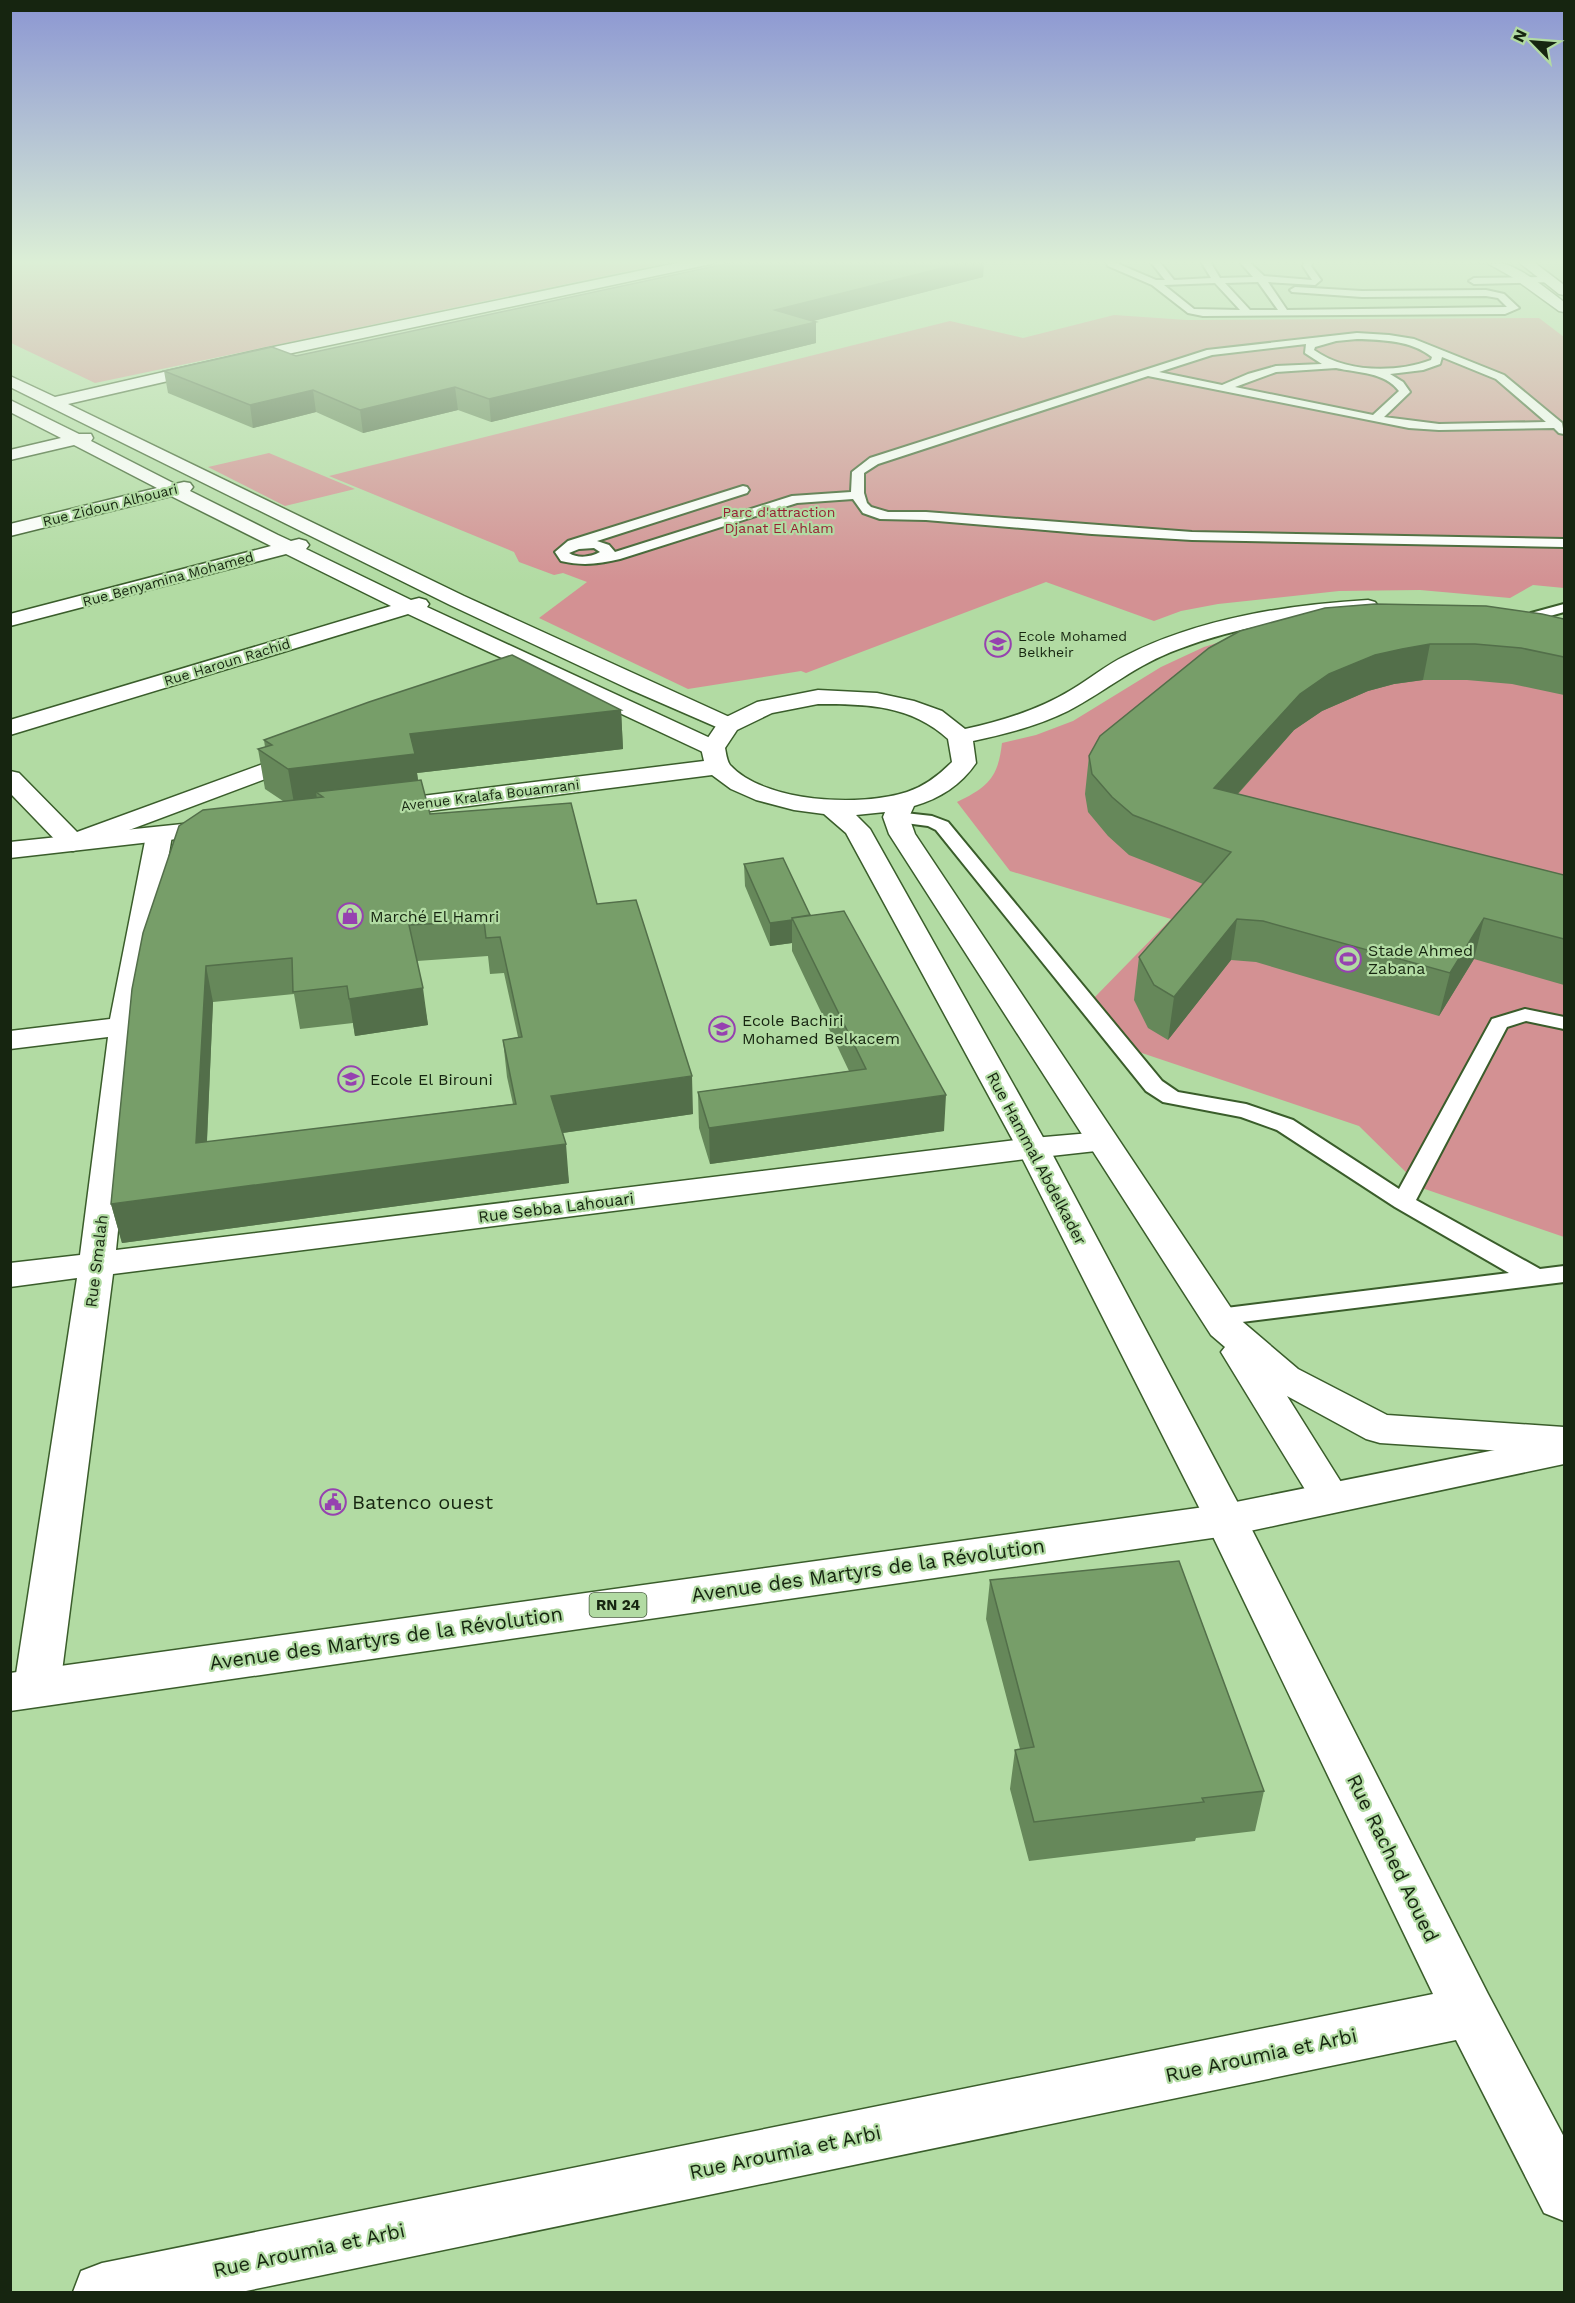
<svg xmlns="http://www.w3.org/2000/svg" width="1575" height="2303" viewBox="0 0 1575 2303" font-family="'Work Sans',sans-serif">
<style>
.green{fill:#d39193}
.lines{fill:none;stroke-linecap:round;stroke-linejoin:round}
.lane-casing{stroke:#3a5d2b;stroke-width:4}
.street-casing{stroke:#3a5d2b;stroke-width:3}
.secondary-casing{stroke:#3a5d2b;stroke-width:3}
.primary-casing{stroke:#3a5d2b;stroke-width:3}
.lane{fill:#fff;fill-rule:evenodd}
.street{fill:#fff;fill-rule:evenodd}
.secondary{fill:#fff;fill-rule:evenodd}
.primary{fill:#fff;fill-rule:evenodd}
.path-bridge{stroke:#78976c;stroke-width:1.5;stroke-dasharray:2 2;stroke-linecap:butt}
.wall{fill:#66885a;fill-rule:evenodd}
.shaded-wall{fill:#536f4a}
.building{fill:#779e69;stroke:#536f4a;stroke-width:1.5;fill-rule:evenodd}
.labels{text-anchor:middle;stroke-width:4.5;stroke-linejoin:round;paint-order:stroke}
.far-street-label{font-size:14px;fill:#162510;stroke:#b2dba3}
.far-park-label{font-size:14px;fill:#972335;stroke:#b2dba3}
.far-poi-label{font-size:14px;fill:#162510;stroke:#b2dba3;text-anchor:start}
.shield{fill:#b2dba3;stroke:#455c3c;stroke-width:1.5}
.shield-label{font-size:15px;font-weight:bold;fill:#162510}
.poi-label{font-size:16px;fill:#162510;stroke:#b2dba3;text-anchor:start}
.street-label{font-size:16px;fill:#162510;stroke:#b2dba3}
.near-poi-label{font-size:20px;fill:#162510;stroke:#b2dba3;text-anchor:start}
.near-street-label{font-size:20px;fill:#162510;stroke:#b2dba3}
</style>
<rect width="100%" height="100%" fill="#b2dba3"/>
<path class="green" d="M11 260H680L95 383 11 343Z
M1114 315 1187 320 1539 318 1564 337V588L1533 585 1510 598 1420 590 1339 591 1218 604 1181 611 1154 621 1046 582 806 673 801 671 688 689 539 618 587 582 563 573 554 575 519 562 514 552 329 476 950 321 1023 338Z
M269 453 355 489 285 506 208 467Z
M1256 631 1564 632V1237L1422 1188 1359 1126 1121 1046 1092 1000 1171 919 1010 871 957 802C988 787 998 778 1002 743L1036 735 1073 721 1161 667 1204 647Z"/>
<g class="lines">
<g class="lane-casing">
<path id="lane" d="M1106 260H1115L1114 262 1156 280H1165L1149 260H1158L1174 280 1211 278 1200 260H1209L1220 278 1253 277 1238 260H1247L1264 276 1312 280 1303 266 1305 260H1313L1311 266 1321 280 1315 285 1268 282 1287 310 1507 307 1498 298 1486 296 1362 297 1292 292 1290 290 1295 287 1362 291 1486 290 1504 294 1519 308 1505 314 1203 316 1188 313 1152 285 1108 266ZM1258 282 1278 310H1250L1225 283ZM1215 283 1240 310 1194 309 1164 285Z
M1551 277 1556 280 1554 282 1474 284 1469 281 1474 278Z
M1357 333 1389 335 1414 339 1504 375 1562 423 1564 434 1559 433 1554 428 1439 430 1409 428 1148 376 878 464 864 473V493L867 503 871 507 888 512H926L1192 532 1564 539V547L1192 540 1092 534 926 520 880 519 863 513 853 499 797 503 620 559C599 564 582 566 561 561L555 552 568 541 743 486 747 487 749 490 747 493 597 541 609 545 615 552 792 496 851 492 852 472 870 458 1207 350ZM1357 339C1383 340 1411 340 1432 357L1431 360C1396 373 1346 373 1314 350L1315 347 1336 341ZM1306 344 1305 353 1322 364 1276 366 1248 374 1222 385 1159 372 1212 355ZM1442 357 1496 379 1546 422 1439 424 1384 417 1410 392 1403 382 1390 374 1423 370 1440 364ZM1336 368C1358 373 1385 372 1399 391L1373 415 1235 387 1276 372ZM594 548 600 552C591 557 578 559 569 553L579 549Z
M1564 604V612L1536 620 1529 616 1531 613Z
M896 812 932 816 948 822 1162 1081 1178 1092 1246 1104 1293 1120 1399 1189 1492 1019 1525 1009 1564 1017V1029L1526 1021 1507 1027 1416 1200 1540 1269 1564 1266V1282L1218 1325 1209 1323 1205 1317 1209 1311 1218 1309 1509 1273 1395 1207 1277 1130 1241 1117 1163 1102 1146 1091 936 830 928 826 890 821 887 817 890 813Z"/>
</g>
<g class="street-casing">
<path id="street" d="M691 260H717L711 264 264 359 68 404 464 596 736 720 740 725 736 730 728 732 629 689 450 605 10 387V376L55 397 264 349Z
M10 400 79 434H91L93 438 91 441 175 484 184 482 190 483 193 487 190 491 278 535 291 541 299 539 306 541 309 545 306 549 411 600 419 598 426 600 429 604 427 607 721 743 725 748 721 753 713 755 705 753 408 614 10 735V720L391 606 286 554 10 626V614L271 546 171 496 10 536V524L157 488 74 445 10 460V450L61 438 10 412Z
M304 749 313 751 316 756 313 761 73 851 64 849 10 793V771L19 773 77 832Z
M159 828 168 831 172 836 139 1026 116 1250 1033 1138 1102 1132 1114 1135 1118 1142 1114 1149 1033 1158 113 1274 60 1687 53 1700 37 1706 21 1700 14 1687 77 1278 10 1287V1263L80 1255 108 1037 10 1049V1031L110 1019 146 836 150 831Z
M1226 1504 1241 1509 1247 1520 1488 1994 1564 2137V2221L1544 2213 1456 2040 241 2292H73L81 2271 102 2263 1433 1994 1205 1520 1211 1509Z"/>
</g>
<g class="secondary-casing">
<path id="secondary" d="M1482 260C1514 260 1539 283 1564 302V312L1559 311 1512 277Z
M1368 600 1375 602 1378 606 1375 610C1354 616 1330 615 1307 618 1263 624 1221 633 1179 649 1135 665 1108 690 1068 711 1038 726 1005 734 973 741L976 763C961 785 939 799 914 806L909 817 915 834 1237 1317 1298 1369 1387 1415 1564 1427V1455L1380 1443 1366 1439 1287 1396 1351 1498 1345 1509 1331 1513 1317 1509 1221 1352 1225 1347 1211 1335 889 834 883 817 885 812 856 815 870 829 1049 1148 1247 1520 1241 1531 1226 1536 1211 1531 1017 1148 846 833 824 814 794 810 756 800 731 789 712 775 382 817 373 814 369 809 373 804 382 801 704 761 701 748 720 720 757 702 818 690 877 693 914 701 942 711 965 729C1002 721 1038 710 1071 690 1090 679 1106 665 1125 656 1200 618 1286 605 1368 600ZM818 704C867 704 911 705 948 739L952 762C938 776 925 786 907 792 861 807 765 803 730 765 727 761 726 753 725 748L737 730 772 713Z
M221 820 230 823 234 828 230 833 10 858V842Z"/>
</g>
<g class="primary-casing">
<path id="primary" d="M1516 260H1531L1564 285V295L1559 294Z
M1564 1436V1464L1226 1536 10 1711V1673L1226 1504Z"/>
</g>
<use href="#lane" class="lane"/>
<use href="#street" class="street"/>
<use href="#secondary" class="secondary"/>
<use href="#primary" class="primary"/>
<path class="path-bridge" d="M1470 264 1550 262"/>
</g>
<path class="wall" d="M743 260H984L983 277 812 321 816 343 491 422 458 410 363 433 316 412 253 428 168 393 164 371 296 356Z
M1564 619V695L1512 684 1467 680H1423L1394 684 1368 691 1322 711 1294 730 1238 794 1564 875V985L1474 959 1439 1016 1256 962 1231 960 1168 1040 1148 1028 1134 1000 1139 957 1203 884 1129 855 1108 836 1088 812 1085 794 1089 756 1209 648Z
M621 710 623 749 417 773 418 780 430 814 597 904 693 1114 563 1133 569 1183 122 1243 111 1204 132 989 283 801 265 789 258 749 265 747 264 740ZM488 956 490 974 504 973 518 1037 503 1040 507 1077 513 1104 207 1142 213 1002 294 994 300 1029 353 1023 355 1036 428 1025 417 961Z
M744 864 810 915 944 1131 710 1164 699 1128 698 1092 849 1071 792 951V943L770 946 745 886Z
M990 1580 1264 1791 1255 1831 1196 1838 1195 1841 1029 1861 1010 1789 1015 1750 1020 1749 986 1619Z"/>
<path class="shaded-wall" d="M974 260H984L983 277 775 331V310Z
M816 322V343L491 422 489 399Z
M455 387 458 410 363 433 360 410Z
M313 390 316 412 253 428 250 405Z
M1430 644 1423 680 1394 684 1368 691 1322 711 1294 730 1208 827 1214 788 1300 694 1329 674 1375 655 1402 649Z
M621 710 623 749 417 773 420 794 323 797 316 792 318 806 295 809 288 769 410 734Z
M1484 918 1474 959 1439 1016 1450 973Z
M1237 919 1231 960 1168 1040 1174 997Z
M792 920V943L770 946V923Z
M206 966 213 1002 205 1182 196 1143Z
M423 988 428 1025 355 1036 349 999Z
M692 1076 693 1114 555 1134 551 1096Z
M946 1095 944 1131 710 1164 709 1128Z
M566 1144 569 1183 122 1243 111 1204Z"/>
<path class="building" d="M743 260H974L775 310 816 322 489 399 455 387 360 410 313 390 250 405 164 371 272 347 296 356Z
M1375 604 1486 606 1542 614 1564 619V657L1521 648 1475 644H1430L1402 649 1375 655 1329 674 1300 694 1214 788 1564 875V939L1484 918 1450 973 1263 921 1237 919 1174 997 1154 985 1139 957 1231 852 1133 815 1112 797 1092 774 1089 756 1100 736 1209 648 1240 631 1325 608Z
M512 655 621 710 410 734 415 754 288 769 258 749 272 745 264 740 369 702Z
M421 780 430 814 571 803 597 904 636 900 692 1076 551 1096 566 1144 111 1204 132 989 143 933 179 826 203 810 323 797 316 792ZM484 921 486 938 500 937 522 1037 503 1040 516 1104 196 1143 206 966 292 958 293 992 347 986 349 999 423 988 409 925Z
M783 858 810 915 792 918V920L770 923 744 864Z
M844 911 946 1095 709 1128 698 1092 866 1069 792 918Z
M1179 1561 1264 1791 1202 1798 1204 1802 1034 1822 1015 1750 1034 1747 990 1580Z"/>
<linearGradient id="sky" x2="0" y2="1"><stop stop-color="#8b96d2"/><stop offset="0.45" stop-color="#dcefd6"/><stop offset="1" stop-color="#dcefd6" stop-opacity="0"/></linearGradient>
<rect width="1575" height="583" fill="url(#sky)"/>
<defs>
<g id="school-ring" transform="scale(1.35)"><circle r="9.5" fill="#b2dba3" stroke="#9642b0" stroke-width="1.5"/><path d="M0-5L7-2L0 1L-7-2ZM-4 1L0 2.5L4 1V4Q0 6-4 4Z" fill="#9642b0"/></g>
<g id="shop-ring" transform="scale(1.35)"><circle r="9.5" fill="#b2dba3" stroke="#9642b0" stroke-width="1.5"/><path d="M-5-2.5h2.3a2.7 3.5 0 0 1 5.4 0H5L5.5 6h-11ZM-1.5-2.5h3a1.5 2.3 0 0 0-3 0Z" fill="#9642b0"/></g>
<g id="stadium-ring" transform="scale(1.35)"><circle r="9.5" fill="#b2dba3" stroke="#9642b0" stroke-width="1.5"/><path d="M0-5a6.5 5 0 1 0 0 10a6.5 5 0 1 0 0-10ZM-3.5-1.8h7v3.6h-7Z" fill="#9642b0"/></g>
<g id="civic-ring" transform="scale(1.35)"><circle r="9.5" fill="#b2dba3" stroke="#9642b0" stroke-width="1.5"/><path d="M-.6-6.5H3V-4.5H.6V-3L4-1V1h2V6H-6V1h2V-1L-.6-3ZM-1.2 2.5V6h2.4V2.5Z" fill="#9642b0"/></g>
</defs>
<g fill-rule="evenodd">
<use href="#school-ring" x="998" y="644"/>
<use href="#shop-ring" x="350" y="916"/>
<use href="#stadium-ring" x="1348" y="959"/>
<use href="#school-ring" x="722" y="1029"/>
<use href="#school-ring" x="351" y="1079"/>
<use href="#civic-ring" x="333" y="1502"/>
</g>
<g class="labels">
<g class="far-street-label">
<text transform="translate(110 505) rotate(-14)" y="5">Rue Zidoun Alhouari</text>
<text transform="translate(168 579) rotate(-15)" y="5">Rue Benyamina Mohamed</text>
<text transform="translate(227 662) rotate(-17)" y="5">Rue Haroun Rachid</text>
<text transform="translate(490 795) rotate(-7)" y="5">Avenue Kralafa Bouamrani</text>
</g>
<g class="far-park-label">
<text x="779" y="517">Parc d'attraction<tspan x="779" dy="16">Djanat El Ahlam</tspan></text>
</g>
<g class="far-poi-label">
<text x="1018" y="641">Ecole Mohamed<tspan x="1018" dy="16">Belkheir</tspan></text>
</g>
<rect class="shield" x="589.5" y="1593" width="57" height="24" rx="4.5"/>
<g class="shield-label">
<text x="618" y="1610">RN 24</text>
</g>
<g class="poi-label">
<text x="370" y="922">Marché El Hamri</text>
<text x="1368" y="956">Stade Ahmed<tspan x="1368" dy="18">Zabana</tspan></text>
<text x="742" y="1026">Ecole Bachiri<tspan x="742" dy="18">Mohamed Belkacem</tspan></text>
<text x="370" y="1085">Ecole El Birouni</text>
</g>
<g class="street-label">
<text transform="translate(1037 1158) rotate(62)" y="6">Rue Hammal Abdelkader</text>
<text transform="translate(556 1207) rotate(-7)" y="6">Rue Sebba Lahouari</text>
<text transform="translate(96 1261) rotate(-83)" y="6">Rue Smalah</text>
</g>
<g class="near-poi-label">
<text x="352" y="1509">Batenco ouest</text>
</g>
<g class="near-street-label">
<text transform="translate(868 1570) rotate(-8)" y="7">Avenue des Martyrs de la Révolution</text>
<text transform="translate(386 1638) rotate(-8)" y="7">Avenue des Martyrs de la Révolution</text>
<text transform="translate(1393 1858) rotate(64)" y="7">Rue Rached Aoued</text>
<text transform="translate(1261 2055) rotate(-12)" y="7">Rue Aroumia et Arbi</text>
<text transform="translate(785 2152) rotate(-12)" y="7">Rue Aroumia et Arbi</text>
<text transform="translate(309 2250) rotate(-12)" y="7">Rue Aroumia et Arbi</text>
</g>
</g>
<rect width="1575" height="2303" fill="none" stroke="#162510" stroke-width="24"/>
<g transform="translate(1533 42) rotate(295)" stroke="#b2dba3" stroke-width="4.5" paint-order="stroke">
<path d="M0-4.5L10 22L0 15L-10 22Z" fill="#162510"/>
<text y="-9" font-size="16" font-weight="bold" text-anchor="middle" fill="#162510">N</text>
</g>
</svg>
